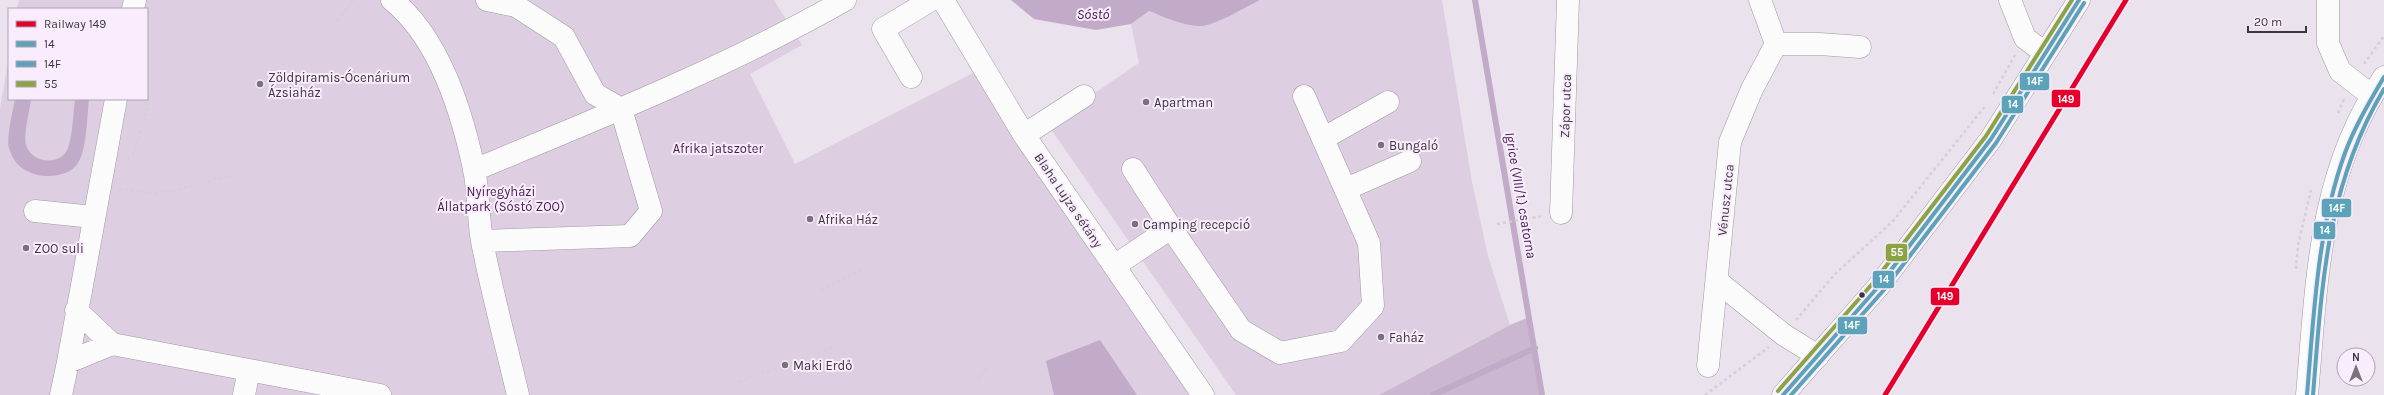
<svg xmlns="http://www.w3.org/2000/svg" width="2384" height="395" viewBox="0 0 2384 395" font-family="Karla,sans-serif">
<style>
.green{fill:#ddcee2}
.forest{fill:#cbb7d0}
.water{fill:#c2abc8}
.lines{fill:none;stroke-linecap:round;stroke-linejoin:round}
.stream{stroke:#c2abc8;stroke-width:6}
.minor-casing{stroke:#a09aa1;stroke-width:23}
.major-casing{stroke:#a09aa1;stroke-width:23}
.path{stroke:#d4d1d4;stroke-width:2.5;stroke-dasharray:3 3;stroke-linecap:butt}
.minor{stroke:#fcfbfc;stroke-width:22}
.major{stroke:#fcfbfc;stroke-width:22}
.bus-1-casing{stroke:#f9ecfd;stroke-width:7}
.bus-2-casing{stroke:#f9ecfd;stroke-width:7}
.bus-3-casing{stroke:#f9ecfd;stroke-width:7}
.bus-1{stroke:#5ca2b8;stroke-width:4}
.bus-2{stroke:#5ca2b8;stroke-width:4}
.bus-3{stroke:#8aa444;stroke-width:4}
.rail-1-casing{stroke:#f9ecfd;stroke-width:8}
.rail-1{stroke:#e4002b;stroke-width:5}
.poi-dot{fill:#78727a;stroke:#f9ecfd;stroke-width:1.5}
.bus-dot{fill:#3b363c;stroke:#f9ecfd;stroke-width:1.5}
.labels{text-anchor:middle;stroke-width:4;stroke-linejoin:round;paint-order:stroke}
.poi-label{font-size:13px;fill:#3b363c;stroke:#f9ecfd;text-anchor:start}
.street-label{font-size:13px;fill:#3b363c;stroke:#f9ecfd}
.park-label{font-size:13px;fill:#441e4d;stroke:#f9ecfd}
.water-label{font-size:14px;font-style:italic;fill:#482252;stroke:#f9ecfd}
.line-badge{stroke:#f9ecfd;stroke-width:1.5}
.badge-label{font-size:11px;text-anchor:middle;font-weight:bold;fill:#fff}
</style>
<rect width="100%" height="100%" fill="#eae2ec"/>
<path class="green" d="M19 0H774L802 45 750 74 795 164 977 71 1193 395H0V108L9 57V99H147V9H17Z
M1260 0H1442L1472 182 1488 256 1510 325 1379 395H1236L1048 125 1139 63 1131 24 1149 11 1173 21 1238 12Z"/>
<path class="forest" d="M1529 317 1542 395H1379L1510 325Z"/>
<path class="water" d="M1011 0H1260C1246 7 1214 26 1200 26 1183 26 1164 17 1149 11L1131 24 1096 30 1034 19Z
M15 99H31C30 110 23 135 26 145 31 163 61 167 68 148 73 133 73 114 75 99H89C87 116 87 149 78 163 68 179 39 179 25 170 17 166 11 156 9 148 6 138 13 110 15 99Z
M1100 340 1137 395H1054L1046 361Z"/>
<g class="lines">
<path class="stream" d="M1475 0 1542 395
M1433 395 1535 348"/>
<g class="minor-casing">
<path id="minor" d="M392 0C439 38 462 112 474 169 479 193 478 218 482 241 492 293 506 344 518 395
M943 0 1024 135 1203 395
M1760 0 1776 44
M2010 0 2025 38 2045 53
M2328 0V43L2340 71 2371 95
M133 9 135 0
M911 77 883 29 931 0
M116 99 68 362 112 344 249 370
M1024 135 1084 96
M1324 138 1388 102
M1133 169 1171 228
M474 170C600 118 727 67 845 0
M1346 189 1410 161
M35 211 93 217
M1561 213 1568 0
M482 241 630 236 651 211 621 109 595 94 564 37 516 6 487 0
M1114 266 1171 228 1241 330 1280 353 1341 341 1373 306 1369 243 1304 96
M1717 281 1784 335 1818 356
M76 310 112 344
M1708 366 1730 142 1752 89 1776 44H1820L1860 47
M61 395 68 362
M244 395 249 370 380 395
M2307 395C2317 282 2318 174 2384 77"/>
</g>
<g class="major-casing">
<path id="major" d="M1783 395 1878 287 1991 139 2079 0"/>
</g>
<path class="path" d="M337 21 353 0
M2364 64 2384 36
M1993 94 2015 55
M2338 113 2344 99
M127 159 133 155 147 110 145 99
M119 189 148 193 173 191 237 174
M1497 224 1542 216
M2296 269 2298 245 2311 190
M821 290 862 270
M1796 320 1835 274 1893 221 1986 105
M978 380 988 364
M739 382 834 347
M1705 395 1769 347"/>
<use href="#minor" class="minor"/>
<use href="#major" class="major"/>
<g class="bus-1-casing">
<path id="bus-1" d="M1783 395 1878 287 1991 139 2079 0
M2307 395C2314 314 2317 230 2345 153 2355 126 2370 101 2384 77"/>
</g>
<g class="bus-2-casing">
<path id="bus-2" d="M1791 395 1883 291 1996 143 2084 3
M2313 395C2322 285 2326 186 2384 89"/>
</g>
<g class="bus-3-casing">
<path id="bus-3" d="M1778 391 1873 283 1986 136 2072 0"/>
</g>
<use href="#bus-1" class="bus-1"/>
<use href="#bus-2" class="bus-2"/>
<use href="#bus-3" class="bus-3"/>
<g class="rail-1-casing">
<path id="rail-1" d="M1885 395 2126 0"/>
</g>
<use href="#rail-1" class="rail-1"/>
</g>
<g class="poi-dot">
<circle cx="260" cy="84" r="4"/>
<circle cx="1146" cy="102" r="4"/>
<circle cx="1381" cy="145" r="4"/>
<circle cx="810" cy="219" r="4"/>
<circle cx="1135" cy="224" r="4"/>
<circle cx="26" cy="248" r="4"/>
<circle cx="1381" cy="337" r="4"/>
<circle cx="785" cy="365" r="4"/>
</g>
<circle class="bus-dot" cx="1862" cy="295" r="3.5"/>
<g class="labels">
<g class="poi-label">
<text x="268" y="82">Zöldpiramis-Ócenárium<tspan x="268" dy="15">Ázsiaház</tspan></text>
<text x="1154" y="107">Apartman</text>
<text x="1389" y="150">Bungaló</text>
<text x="818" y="224">Afrika Ház</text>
<text x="1143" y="229">Camping recepció</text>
<text x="34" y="253">ZOO suli</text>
<text x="1389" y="342">Faház</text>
<text x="793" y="370">Maki Erdő</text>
</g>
<g class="street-label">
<text transform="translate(1565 106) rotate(-88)" y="5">Zápor utca</text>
<text transform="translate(1069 200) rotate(56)" y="5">Blaha Lujza sétány</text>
<text transform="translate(1725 200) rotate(-84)" y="5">Vénusz utca</text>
</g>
<g class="park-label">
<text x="718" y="153">Afrika jatszoter</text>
<text x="501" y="196">Nyíregyházi<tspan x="501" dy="15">Állatpark (Sóstó ZOO)</tspan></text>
</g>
<g class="water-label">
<text x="1093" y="19">Sóstó</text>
<text transform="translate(1521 195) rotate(80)" y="5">Igrice (VIII/1.) csatorna</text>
</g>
</g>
<g class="line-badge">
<rect x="2019" y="72" width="31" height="19" rx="4" fill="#5ca2b8"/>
<rect x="2051" y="89" width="30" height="19" rx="4" fill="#e4002b"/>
<rect x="2001" y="95" width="23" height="19" rx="4" fill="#5ca2b8"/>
<rect x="2321" y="198" width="31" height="20" rx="4" fill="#5ca2b8"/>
<rect x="2313" y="221" width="23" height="19" rx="4" fill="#5ca2b8"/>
<rect x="1885" y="243" width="23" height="19" rx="4" fill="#8aa444"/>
<rect x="1872" y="270" width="23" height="19" rx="4" fill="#5ca2b8"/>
<rect x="1930" y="287" width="30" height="19" rx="4" fill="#e4002b"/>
<rect x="1837" y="316" width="31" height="19" rx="4" fill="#5ca2b8"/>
</g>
<g class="badge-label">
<text x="2035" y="85">14F</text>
<text x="2066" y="103">149</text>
<text x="2013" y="108">14</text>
<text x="2337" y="212">14F</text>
<text x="2325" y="234">14</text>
<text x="1897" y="256">55</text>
<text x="1884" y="283">14</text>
<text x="1945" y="300">149</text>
<text x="1852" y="329">14F</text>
</g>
<rect x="8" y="8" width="140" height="92" fill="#f9ecfd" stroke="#ada3b0"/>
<rect x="16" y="21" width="20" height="6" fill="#e4002b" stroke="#ada3b0"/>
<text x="44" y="28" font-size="12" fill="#3b363c">Railway 149</text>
<rect x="16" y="41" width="20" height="6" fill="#5ca2b8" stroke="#ada3b0"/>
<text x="44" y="48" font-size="12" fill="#3b363c">14</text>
<rect x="16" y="61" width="20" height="6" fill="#5ca2b8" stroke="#ada3b0"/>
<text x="44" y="68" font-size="12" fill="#3b363c">14F</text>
<rect x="16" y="81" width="20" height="6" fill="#8aa444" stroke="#ada3b0"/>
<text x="44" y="88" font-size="12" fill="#3b363c">55</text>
<g transform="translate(2356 367)"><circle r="19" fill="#f9ecfd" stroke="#ada3b0"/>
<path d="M0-3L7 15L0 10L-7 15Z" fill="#78727a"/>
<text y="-6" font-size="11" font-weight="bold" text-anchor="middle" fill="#3b363c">N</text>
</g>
<path d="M2248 26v6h58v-6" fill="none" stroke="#3b363c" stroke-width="2"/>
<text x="2254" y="26" font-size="12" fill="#3b363c" stroke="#f9ecfd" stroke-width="3" paint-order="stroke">20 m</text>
</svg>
